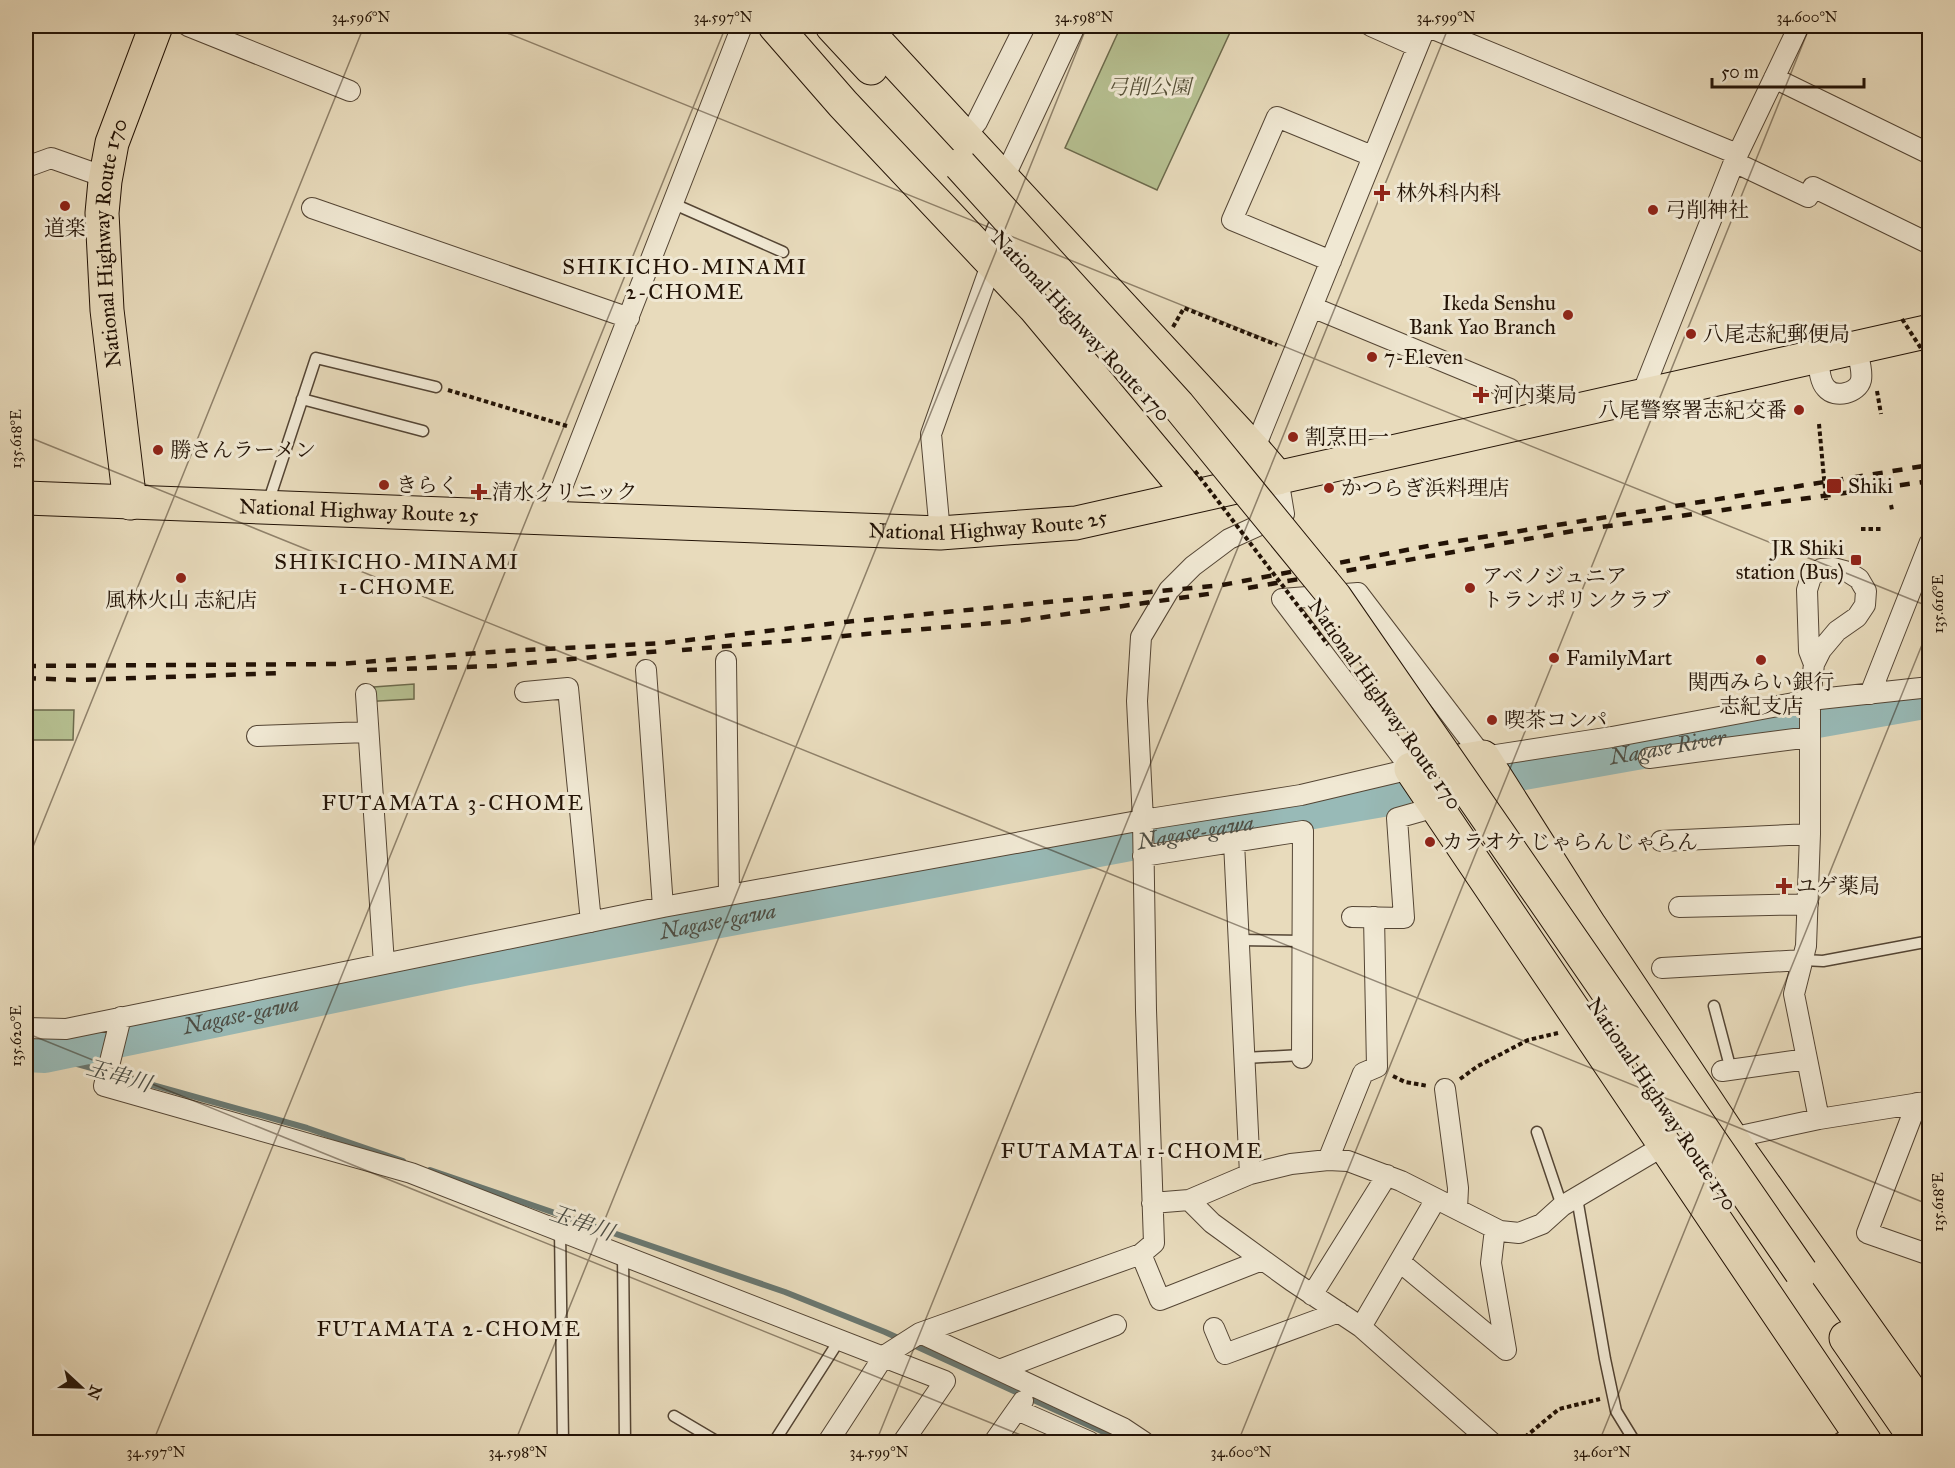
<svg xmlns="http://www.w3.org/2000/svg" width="1955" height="1468" viewBox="0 0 1955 1468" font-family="'IM FELL Great Primer','Noto Serif JP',serif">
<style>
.green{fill:#b6c091;stroke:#6c6a4c;stroke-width:1.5}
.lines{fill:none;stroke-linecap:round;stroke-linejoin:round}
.stream{stroke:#697770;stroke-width:6}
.river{stroke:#98bab7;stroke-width:36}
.lane-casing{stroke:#544534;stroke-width:13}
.street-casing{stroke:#544534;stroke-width:22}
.highway-casing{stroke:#231306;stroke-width:35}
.path{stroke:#231306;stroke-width:4;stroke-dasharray:4.5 3;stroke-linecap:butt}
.lane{stroke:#f0e8d3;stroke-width:10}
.street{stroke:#f0e8d3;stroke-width:20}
.highway{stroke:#e8dbbc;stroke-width:33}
.rail{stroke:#231306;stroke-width:4.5;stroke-dasharray:10 10;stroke-linecap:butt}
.highway-bridge-casing{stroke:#231306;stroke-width:35;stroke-linecap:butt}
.path-bridge{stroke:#231306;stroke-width:4;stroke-dasharray:4.5 3;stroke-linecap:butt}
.highway-bridge{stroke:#e8dbbc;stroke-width:33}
.ticks{fill:none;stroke:#231306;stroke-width:1.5;stroke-opacity:0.45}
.poi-dot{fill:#8f2418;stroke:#f0e8d3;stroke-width:2}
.labels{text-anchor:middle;stroke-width:6;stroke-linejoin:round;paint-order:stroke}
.park-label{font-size:21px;font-style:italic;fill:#565037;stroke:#f0e8d3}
.poi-label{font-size:21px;fill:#231306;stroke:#f0e8d3;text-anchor:start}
.street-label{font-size:21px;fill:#231306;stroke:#f0e8d3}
.neighbourhood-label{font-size:22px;letter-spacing:1.5px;fill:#231306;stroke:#f0e8d3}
.water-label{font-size:22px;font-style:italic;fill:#4c4d44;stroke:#f0e8d3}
.neatline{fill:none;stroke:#231306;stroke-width:2}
.ticks-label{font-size:15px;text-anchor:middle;fill:#231306}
</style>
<rect width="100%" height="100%" fill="#e8dbbc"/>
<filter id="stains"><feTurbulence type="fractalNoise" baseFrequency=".00333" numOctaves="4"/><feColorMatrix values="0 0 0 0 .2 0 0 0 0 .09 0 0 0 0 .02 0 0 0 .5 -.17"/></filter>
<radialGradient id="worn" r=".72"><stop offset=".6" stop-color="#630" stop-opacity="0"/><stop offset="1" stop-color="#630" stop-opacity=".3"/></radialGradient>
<path class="green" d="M1121 26H1233L1157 190 1065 148Z
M414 684V699L361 702 360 688Z
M26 710H74L73 740H26Z"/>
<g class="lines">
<path class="stream" d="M45 1055 307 1128 403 1161
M430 1170 785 1292 885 1332 1108 1434 1121 1442"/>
<g class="river">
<path id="s1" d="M1512 774 1930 700"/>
<path id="s2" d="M26 1054 45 1055 464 968 1162 837 1394 797"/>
</g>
<g class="lane-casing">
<path id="lane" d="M674 204 783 252
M984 248 998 215
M302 399 423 431
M268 503 316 358 436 387
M1239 940 1303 941
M1803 960 1823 961 1930 941
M1714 1006 1731 1070
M1244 1058 1302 1055
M1537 1132 1562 1206
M1669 1145 1704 1141
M1577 1198 1605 1359 1616 1411 1635 1442
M560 1230 563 1442
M623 1254 625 1442
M674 1416 718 1442
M774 1442 840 1339
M1835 1442 1851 1430"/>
</g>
<g class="street-casing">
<path id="street" d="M188 26 350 91
M1371 26 1416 46
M1426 26 1737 154
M1774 78 1930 154
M964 138 977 122 1025 26
M1734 162 1808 197 1813 187 1930 244
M26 165 29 166 51 158 105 177
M1003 180 1075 26
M312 208 629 318
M1331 261 1232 220 1277 117 1372 156
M1312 307 1510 389
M1818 356C1819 365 1819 381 1826 388 1835 399 1858 393 1861 380 1863 370 1858 356 1856 347
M1642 394 1734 162 1799 26
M1254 450 1426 26
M550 518 742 26
M940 533 931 434 992 262
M1282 599 1358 593 1483 757 1612 737 1810 700 1930 687
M726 661 729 895
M1814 664 1809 651 1807 590 1811 577 1821 569 1833 568 1848 572 1859 579 1866 591 1865 605 1857 617 1837 631 1821 650 1814 664 1810 700V834L1806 946 1794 994 1819 1119
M646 670 663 907
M525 692 568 688 591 922
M366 694 384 964
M1870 694 1930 542
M257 736 368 732
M1649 758 1810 737
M1661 841 1810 834
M1234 842 1250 1174
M1143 856 1303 831 1302 1058
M1679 907 1808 904
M1352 917 1404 918 1397 818 1436 807
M1662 968 1803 960
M121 1017 104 1086 411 1173 945 1381 903 1442
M26 1028 66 1029 663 907 1143 820 1301 795 1411 769 1282 599
M1722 1071 1807 1059
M1445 1089 1458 1188 1457 1209
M1917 1103 1867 1233 1930 1255
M1731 1138 1819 1119 1926 1102
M1328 1160 1363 1073 1377 1067 1374 917
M1189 1200 1212 1223 1292 1281 1361 1327 1491 1442
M1152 1203 1189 1200 1250 1174 1291 1164 1328 1160 1348 1161 1401 1181 1500 1231 1519 1233 1542 1224 1562 1206 1665 1145
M1141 1254 1160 1300 1262 1260
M1400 1262 1506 1350 1491 1263 1495 1229
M1312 1295 1387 1175
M1361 1327 1436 1199
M1214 1328 1225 1354 1339 1312
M920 1333 1123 1428 1144 1442
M999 1370 1116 1325
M1017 1410 1090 1442
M828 1442 884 1356 920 1333 1141 1254 1154 1243 1146 1010 1143 820 1137 701 1141 637 1169 590 1193 566 1229 539 1284 514 1278 478
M994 1442 1023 1401"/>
</g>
<g class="highway-casing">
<g id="highway">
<path d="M775 26 843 104 1035 308 1192 496"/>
<path d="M832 26 871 68"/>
<path d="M862 26 1254 450 1278 478"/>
<path id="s3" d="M26 498 940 533 1076 523 1930 331"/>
<path id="s4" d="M130 503 107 310 102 213 105 181 112 143 156 26"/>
<path d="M1846 1338 1918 1442"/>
<path d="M1865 1442 1411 769 1483 757 1590 926 1731 1138 1930 1419"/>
</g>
</g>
<path class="path" d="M1173 327 1184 308 1277 345
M448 390 567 426
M1877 391 1881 414
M1891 505 1892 510
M1861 529H1882
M1393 1076 1405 1082 1428 1086
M1460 1079 1478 1066 1528 1040 1558 1033
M1519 1442 1559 1409 1600 1399"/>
<use href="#lane" class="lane"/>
<use href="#street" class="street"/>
<use href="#highway" class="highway"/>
<path class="rail" d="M1248 588 1573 531 1930 481
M682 650 1017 621 1215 593
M26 666 339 664 504 651 663 643 845 622 1222 585 1433 545 1930 465
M367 670 495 666 661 651
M26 678 78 680 283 673"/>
<g class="highway-bridge-casing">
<path id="highway-bridge" d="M960 165 1178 405 1335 597 1801 1272"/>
</g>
<path class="path-bridge" d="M1902 319 1924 353
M1819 424 1826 500
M1195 471 1328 645"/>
<use href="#highway-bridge" class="highway-bridge"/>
</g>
<path class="ticks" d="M490 26 1930 607M26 436 1930 1205M26 864 364 26M26 1033 1038 1442M153 1442 726 26M515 1442 1087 26M876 1442 1449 26M1238 1442 1810 26M1599 1442 1930 625"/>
<g class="poi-dot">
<path d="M1379 184h6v6h6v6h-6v6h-6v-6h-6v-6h6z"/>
<circle cx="65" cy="206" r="6"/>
<circle cx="1653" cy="210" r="6"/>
<circle cx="1568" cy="315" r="6"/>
<circle cx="1691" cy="334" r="6"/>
<circle cx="1372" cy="357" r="6"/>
<path d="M1478 386h6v6h6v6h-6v6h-6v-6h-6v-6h6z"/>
<circle cx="1799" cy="410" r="6"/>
<circle cx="1293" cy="437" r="6"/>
<circle cx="158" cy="450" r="6"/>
<circle cx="384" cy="485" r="6"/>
<rect x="1826" y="478" width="16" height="16" rx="3"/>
<circle cx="1329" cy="488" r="6"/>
<path d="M476 483h6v6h6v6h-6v6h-6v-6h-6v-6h6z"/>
<rect x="1850" y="554" width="12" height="12" rx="3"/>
<circle cx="181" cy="578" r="6"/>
<circle cx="1470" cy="588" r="6"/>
<circle cx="1554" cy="658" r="6"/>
<circle cx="1761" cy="660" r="6"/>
<circle cx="1492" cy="720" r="6"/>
<circle cx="1430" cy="842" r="6"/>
<path d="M1781 877h6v6h6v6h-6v6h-6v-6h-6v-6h6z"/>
</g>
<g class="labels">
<g class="park-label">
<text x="1149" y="94">弓削公園</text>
</g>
<g class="poi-label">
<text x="1396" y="200">林外科内科</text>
<text x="1665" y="217">弓削神社</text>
<text x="65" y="235" text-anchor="middle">道楽</text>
<text x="1556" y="310" text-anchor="end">Ikeda Senshu<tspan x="1556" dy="24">Bank Yao Branch</tspan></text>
<text x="1703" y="341">八尾志紀郵便局</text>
<text x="1384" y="364">7-Eleven</text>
<text x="1493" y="402">河内薬局</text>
<text x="1787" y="417" text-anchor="end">八尾警察署志紀交番</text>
<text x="1305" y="444">割烹田一</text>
<text x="170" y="457">勝さんラーメン</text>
<text x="396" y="492">きらく</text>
<text x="1848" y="493">Shiki</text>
<text x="1341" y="495">かつらぎ浜料理店</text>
<text x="492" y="499">清水クリニック</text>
<text x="1844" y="555" text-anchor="end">JR Shiki<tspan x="1844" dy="24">station (Bus)</tspan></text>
<text x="1482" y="583">アベノジュニア<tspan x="1482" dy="24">トランポリンクラブ</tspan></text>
<text x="181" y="607" text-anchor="middle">風林火山 志紀店</text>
<text x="1566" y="665">FamilyMart</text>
<text x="1761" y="689" text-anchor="middle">関西みらい銀行<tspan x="1761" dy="24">志紀支店</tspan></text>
<text x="1504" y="727">喫茶コンパ</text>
<text x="1442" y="849">カラオケ じゃらんじゃらん</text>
<text x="1796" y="893">ユゲ薬局</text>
</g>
<g class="street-label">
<text dy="7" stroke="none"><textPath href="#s4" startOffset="262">National Highway Route 170</textPath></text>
<text transform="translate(1081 326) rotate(47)" y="7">National Highway Route 170</text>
<text dy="7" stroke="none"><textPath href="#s3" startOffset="333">National Highway Route 25</textPath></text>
<text dy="7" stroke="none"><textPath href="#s3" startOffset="963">National Highway Route 25</textPath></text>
<text transform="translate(1385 704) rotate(55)" y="7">National Highway Route 170</text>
<text transform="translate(1662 1104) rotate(56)" y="7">National Highway Route 170</text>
</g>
<g class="neighbourhood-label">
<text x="685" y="274">SHIKICHO-MINAMI<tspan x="685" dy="25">2-CHOME</tspan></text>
<text x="397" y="569">SHIKICHO-MINAMI<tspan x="397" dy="25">1-CHOME</tspan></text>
<text x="453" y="810">FUTAMATA 3-CHOME</text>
<text x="1132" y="1158">FUTAMATA 1-CHOME</text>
<text x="449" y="1336">FUTAMATA 2-CHOME</text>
</g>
<g class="water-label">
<text dy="8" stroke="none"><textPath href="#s1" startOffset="158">Nagase River</textPath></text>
<text dy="8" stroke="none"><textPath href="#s2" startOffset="1191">Nagase-gawa</textPath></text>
<text dy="8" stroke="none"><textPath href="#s2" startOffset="705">Nagase-gawa</textPath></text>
<text dy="8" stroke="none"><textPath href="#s2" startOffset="219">Nagase-gawa</textPath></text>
<text transform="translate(119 1075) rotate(16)" y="8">玉串川</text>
<text transform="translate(582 1222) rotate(19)" y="8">玉串川</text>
</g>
</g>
<rect width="1955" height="1468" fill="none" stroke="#e8dbbc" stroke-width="66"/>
<g transform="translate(81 1387) rotate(112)" stroke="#f0e8d3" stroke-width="4.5" paint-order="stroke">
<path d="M0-4.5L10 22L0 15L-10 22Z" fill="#231306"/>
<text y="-9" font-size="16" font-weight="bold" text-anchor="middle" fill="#231306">N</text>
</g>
<path d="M1712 78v9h152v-9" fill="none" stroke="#231306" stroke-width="3"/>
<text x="1721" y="78" font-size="18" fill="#231306" stroke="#f0e8d3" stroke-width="4.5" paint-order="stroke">50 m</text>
<rect x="33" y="33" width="1889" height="1402" class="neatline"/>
<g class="ticks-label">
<text x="361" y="22">34.596°N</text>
<text x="723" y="22">34.597°N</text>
<text x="1084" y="22">34.598°N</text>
<text x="1446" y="22">34.599°N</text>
<text x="1807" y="22">34.600°N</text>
<text transform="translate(16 439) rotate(-90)" y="5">135.618°E</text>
<text transform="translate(1938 604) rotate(-90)" y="5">135.616°E</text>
<text transform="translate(16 1036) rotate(-90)" y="5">135.620°E</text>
<text transform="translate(1938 1202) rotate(-90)" y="5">135.618°E</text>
<text x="156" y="1457">34.597°N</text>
<text x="518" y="1457">34.598°N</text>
<text x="879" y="1457">34.599°N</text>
<text x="1241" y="1457">34.600°N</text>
<text x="1602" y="1457">34.601°N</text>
</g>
<rect width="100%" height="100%" filter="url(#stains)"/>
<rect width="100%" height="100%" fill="url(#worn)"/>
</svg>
